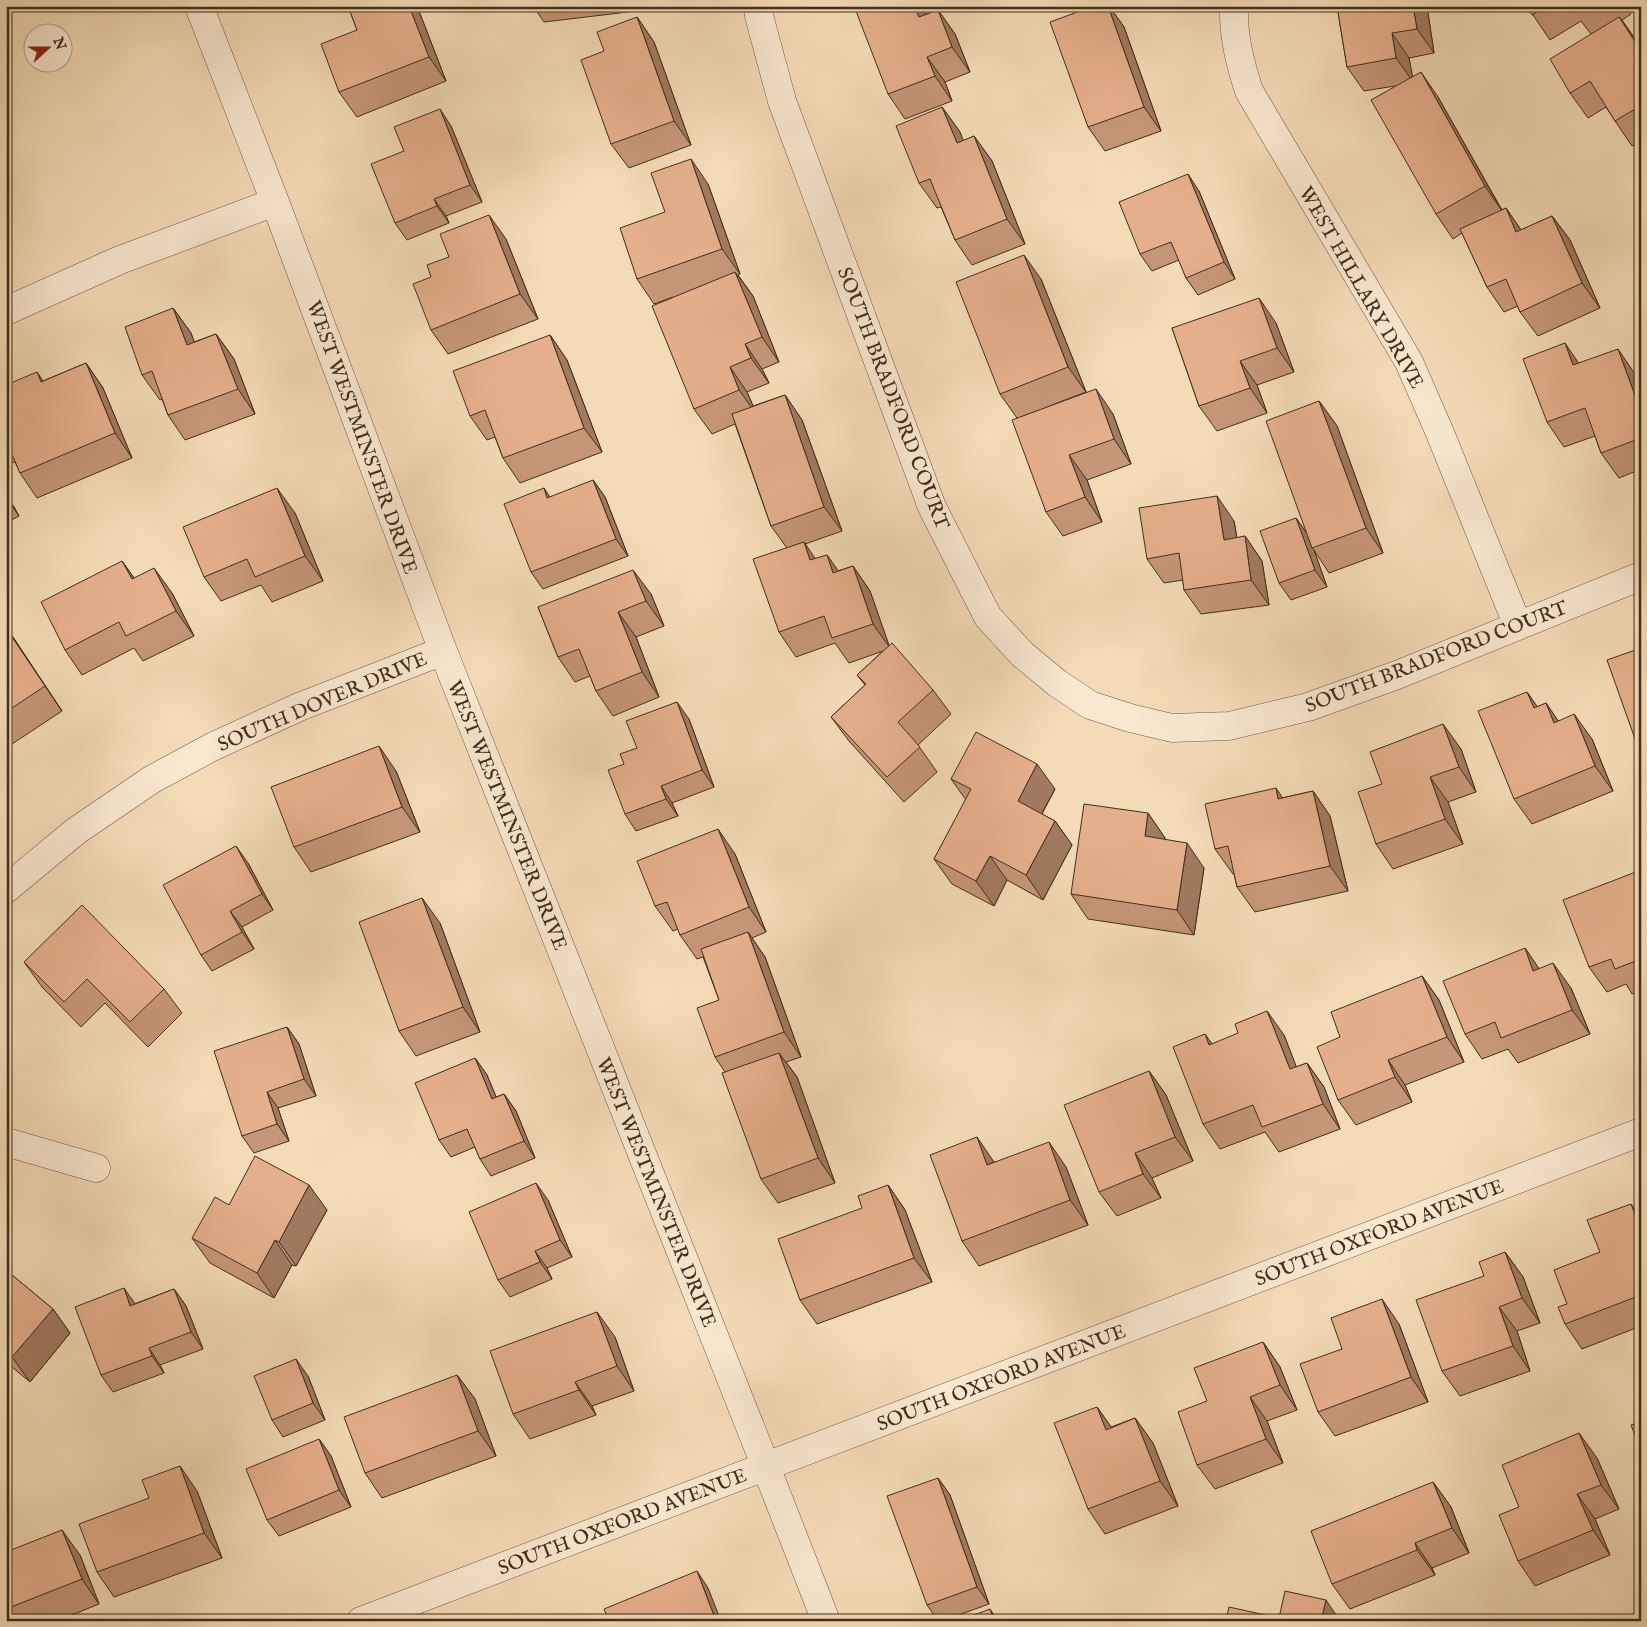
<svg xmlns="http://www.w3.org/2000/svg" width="1647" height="1627" viewBox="0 0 1647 1627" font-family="'IM FELL English',serif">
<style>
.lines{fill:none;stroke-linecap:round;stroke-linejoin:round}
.minor-casing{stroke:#6e5945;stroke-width:29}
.minor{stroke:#f8e8d0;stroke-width:28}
.wall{fill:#c69678;stroke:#412e1f}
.shaded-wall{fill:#a17a61;stroke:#412e1f}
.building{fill:#e6af8b;stroke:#412e1f}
.labels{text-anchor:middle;stroke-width:4;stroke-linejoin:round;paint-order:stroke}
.street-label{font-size:20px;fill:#412e1f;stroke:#f8e8d0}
</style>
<rect width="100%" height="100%" fill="#f4dbb7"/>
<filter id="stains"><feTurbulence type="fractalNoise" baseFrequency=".004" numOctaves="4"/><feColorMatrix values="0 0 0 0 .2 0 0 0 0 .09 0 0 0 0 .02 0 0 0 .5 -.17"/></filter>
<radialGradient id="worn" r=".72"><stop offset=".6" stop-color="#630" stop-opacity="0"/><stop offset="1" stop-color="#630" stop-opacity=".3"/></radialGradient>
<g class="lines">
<g class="minor-casing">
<path id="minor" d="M199 6 275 202 443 651 766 1467 826 1621
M758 6 759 16 782 101 932 507 988 617 1022 654 1057 683 1090 705 1130 718 1172 728 1229 726 1308 707 1397 675 1641 576
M1234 6C1233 36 1240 63 1249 91L1409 362 1440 433 1518 626
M6 311 120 260 275 202
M6 889 76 831 151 780 212 747 299 707 443 651
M6 1142 96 1168
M361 1621 1641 1132"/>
</g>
<use href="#minor" class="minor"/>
</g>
<path class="wall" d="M348 6H417L446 81 357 117 339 92 357 30Z
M533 6H627L628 12 544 22Z
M922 6 925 14 938 10 955 34 970 72 945 82 952 101 905 119 888 94Z
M1094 6H1109L1124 27 1161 131 1105 151 1088 127Z
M1337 6H1427L1434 53 1409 58 1412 77 1438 97 1502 210 1506 208 1521 230 1552 216 1570 240 1600 308 1538 336 1520 312 1518 306 1504 312 1487 287 1462 233 1453 239 1436 214 1395 86 1364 91 1347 67Z
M1527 6H1626L1631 14 1622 20 1637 42 1641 40V141L1632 146 1615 121 1606 107 1588 118 1570 93 1591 34 1581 21 1550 40Z
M637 17 654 42 691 145 629 168 611 144 604 51Z
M942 107 960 132 963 141 974 136 992 161 1025 244 972 265 955 240 941 207 937 208 919 183Z
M451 126 482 202 446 216 449 223 407 240 395 223 404 151Z
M708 184 740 274 738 275 753 296 779 362 762 369 769 383 747 392 753 406 785 395 802 420 842 531 805 544 815 559 827 555 838 571 853 566 870 591 889 646 933 690 951 714 918 745 937 772 904 802 849 741 831 717 865 685 857 675 883 651 849 663 835 643 796 657 779 632 787 548 771 526 735 424 712 434 694 409 673 297 654 304 637 279 665 212Z
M1199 191 1235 279 1198 295 1186 278 1179 260 1152 271 1140 254Z
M506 239 538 319 448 354 431 330V277Z
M1041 279 1086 392 1052 405 1113 414 1131 464 1087 480 1102 522 1063 536 1046 512 1017 418 1000 394Z
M173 308 191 333 194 342 216 334 234 359 255 414 185 440 168 415 162 399 160 400 142 375Z
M1276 323 1294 372 1257 385 1267 413 1217 431 1199 406 1172 328Z
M550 335 567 360 602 452 520 483 503 458 495 437 487 440 470 416Z
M86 363 103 388 132 458 37 498 20 473 15 462 7 465H6V385L43 381Z
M1579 363 1635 374 1641 389V469L1619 478 1601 453 1595 436 1564 447 1547 422Z
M1319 401 1337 426 1383 553 1329 573 1314 550 1327 587 1291 600 1279 583 1296 518 1306 532Z
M593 480 605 497 628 556 543 589 531 572Z
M6 493 19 516 6 523Z
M295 513 323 581 272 602 261 585 221 601 204 577Z
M1234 521 1237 538 1245 536 1262 561 1269 605 1201 614 1184 590 1183 580 1164 583 1147 559Z
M122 561 134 578 172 593 194 636 143 661 134 648 82 675 65 650Z
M651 594 664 626 636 637 659 697 613 716 596 691 590 676 575 682 558 657 538 607Z
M6 627 62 711 6 748Z
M1527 692 1537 707 1546 703 1558 721 1592 739 1613 791 1532 824 1514 799Z
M689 719 714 787 672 803 678 816 636 831 625 814 624 764 637 748Z
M1461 749 1476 792 1448 802 1463 844 1393 869 1376 844 1382 784Z
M396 771 420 832 311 872 294 847Z
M951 779 1055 789 1042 814 1055 821 1072 845 1043 900 1007 880 994 906 952 884 934 859 966 800Z
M1313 791 1330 816 1348 891 1255 912 1237 887 1234 874H1233L1215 849 1282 798Z
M1148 813 1165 838V840L1204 868 1194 935 1088 919 1071 894Z
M735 854 766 932 752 938 765 957 801 1057 786 1062 797 1077 835 1183 778 1203 761 1179 725 1072 715 1057 719 1000 703 957 697 959 680 935 678 929 673 931 655 906Z
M248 863 273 910 242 927 254 949 212 971 201 955Z
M1641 870V990L1632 994 1626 984 1607 992 1589 967Z
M440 923 480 1032 416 1056 399 1031Z
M1525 948 1539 969 1571 988 1590 1034 1518 1063 1508 1049 1482 1059 1465 1034Z
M24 962 164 989 182 1013 148 1047 105 1003 81 1027 42 987Z
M1422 976 1439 1000 1464 1062 1405 1085 1412 1102 1356 1125 1338 1100 1340 1037Z
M287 1027 299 1044 316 1096 278 1108 289 1141 254 1153 242 1136Z
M1284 1035 1296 1067 1307 1063 1324 1087 1340 1129 1279 1152 1265 1132 1220 1149 1203 1124 1212 1044Z
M475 1058 487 1075 496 1097 504 1094 516 1111 535 1158 491 1176 480 1159 475 1147 451 1157 439 1140Z
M1149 1071 1166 1095 1193 1161 1152 1178 1161 1198 1117 1216 1099 1192Z
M994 1162 1066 1167 1088 1225 979 1266 962 1241Z
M888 1185 905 1210 932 1282 817 1324 800 1300 862 1208Z
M548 1200 572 1257 547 1268 552 1279 510 1297 498 1280Z
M229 1205 327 1210 296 1266 292 1265 274 1298 210 1263 192 1238Z
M1641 1218V1326L1582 1349 1565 1324 1567 1304 1600 1252Z
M1505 1252 1523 1277 1540 1323 1517 1331 1530 1371 1460 1396 1442 1371 1484 1276Z
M6 1270 53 1309 70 1333 30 1382 6 1362Z
M174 1289 186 1306 203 1349 160 1365 164 1373 113 1392 101 1375 134 1304Z
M1399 1324 1428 1402 1335 1436 1318 1412 1342 1349Z
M615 1337 634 1391 592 1406 596 1415 530 1439 513 1414Z
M1263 1342 1280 1367 1297 1410 1267 1421 1283 1463 1215 1489 1197 1465 1207 1401Z
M457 1375 475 1399 496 1456 382 1498 365 1473Z
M308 1376 325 1420 283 1437 272 1420Z
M1097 1407 1111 1427 1135 1418 1153 1443 1178 1506 1105 1534 1088 1509Z
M319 1439 331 1456 351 1507 279 1536 267 1520Z
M1597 1458 1619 1509 1595 1519 1610 1555 1535 1586 1518 1561 1519 1507Z
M938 1478 950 1495 989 1604 942 1621H938L927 1605Z
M1433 1482 1451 1507 1469 1553 1432 1568 1435 1575 1350 1609 1332 1584Z
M197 1491 222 1558 114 1597 97 1572 149 1498Z
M6 1552 80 1555 99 1604 57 1621H6Z"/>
<path class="shaded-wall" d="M409 6H417L446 81 429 57Z
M624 6H627L628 12Z
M914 6H922L936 42 919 17Z
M1108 6H1109L1124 27 1161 131 1144 107Z
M1413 6H1427L1434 53 1417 29Z
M938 10 955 34 970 72 952 47Z
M637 17 654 42 691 145 674 121Z
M1619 17 1637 41 1641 48 1636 43Z
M1392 33 1409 58 1414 83 1396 58Z
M927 57 945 82 952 101 935 76Z
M1421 72 1438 97 1502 211 1485 186Z
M942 107 960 132 974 168 957 143Z
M440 109 451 126 482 202 470 185Z
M974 136 992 161 1025 244 1007 219Z
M691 159 708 184 740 274 722 249Z
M1188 174 1199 191 1235 279 1224 262Z
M434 199 446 216 449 223 437 206Z
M1506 208 1523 233 1516 232Z
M489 215 506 239 538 319 520 294Z
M1552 216 1570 240 1600 308 1582 283Z
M1024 255 1041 279 1086 392 1068 367Z
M735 272 753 296 779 362 762 337Z
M1259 298 1276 323 1294 372 1277 348Z
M173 308 191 333 204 369 187 345Z
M216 334 234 359 255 414 238 389Z
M550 335 567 360 602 452 584 428Z
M1565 343 1582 368 1573 365Z
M745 344 762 369 769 383 751 358Z
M1618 349 1635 374 1641 389V412Z
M1240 361 1257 385 1267 413 1250 388Z
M86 363 103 388 132 458 115 433Z
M730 367 747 392 757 415 739 390Z
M37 372 54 397 41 382Z
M1096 389 1113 414 1131 464 1114 439Z
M785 395 802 420 842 531 824 507Z
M1319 401 1337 426 1383 553 1366 528Z
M1069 455 1087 480 1102 522 1085 497Z
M593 480 605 497 628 556 616 539Z
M277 488 295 513 323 581 305 556Z
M544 488 555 505 547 498Z
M6 493 19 516 6 498Z
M1217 496 1234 521 1241 564 1224 540Z
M1296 518 1308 535 1312 548 1314 550 1327 587 1315 570Z
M1245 536 1262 561 1269 605 1251 580Z
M804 542 821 567 810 560Z
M827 555 844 579 833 573Z
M122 561 139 585 132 579Z
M853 566 870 591 890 648 873 624Z
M154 568 172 593 194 636 176 611Z
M633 570 651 594 664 626 646 601Z
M618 612 636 637 659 697 642 672Z
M6 627 13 637 62 711 45 686Z
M1527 692 1544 716 1534 708Z
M677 702 689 719 714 787 702 770Z
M1546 703 1563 728 1554 723Z
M1574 714 1592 739 1613 791 1595 766Z
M1443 724 1461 749 1476 792 1459 767Z
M379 746 396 771 420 832 402 807Z
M1037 764 1055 789 1035 826 1018 801Z
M1430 777 1448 802 1463 844 1445 819Z
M661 786 672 803 678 816 666 799Z
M1276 788 1293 813 1278 799Z
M1313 791 1330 816 1348 891 1330 866Z
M1148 813 1165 838 1162 861 1145 836Z
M1055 821 1072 845 1043 900 1026 875Z
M718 829 735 854 766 932 749 907Z
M1187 843 1204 868 1194 935 1177 910Z
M236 846 248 863 273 910 262 894Z
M990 856 1007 880 994 906 976 881Z
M422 898 440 923 480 1032 463 1007Z
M230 911 242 927 254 949 242 932Z
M748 932 765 957 801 1057 784 1032Z
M1525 948 1542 973 1533 971Z
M1553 963 1571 988 1590 1034 1572 1010Z
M1422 976 1439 1000 1464 1062 1447 1037Z
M1267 1011 1284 1035 1307 1094 1290 1069Z
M287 1027 299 1044 316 1096 304 1079Z
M1205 1034 1223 1059 1209 1045Z
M779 1053 797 1077 835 1183 818 1158Z
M475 1058 487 1075 504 1116 492 1099Z
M1388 1060 1405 1085 1412 1102 1395 1077Z
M1307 1063 1324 1087 1340 1129 1323 1104Z
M1149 1071 1166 1095 1193 1161 1175 1137Z
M267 1092 278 1108 289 1141 277 1124Z
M504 1094 516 1111 535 1158 524 1141Z
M977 1137 994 1162 987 1165Z
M1049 1142 1066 1167 1088 1225 1070 1200Z
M1135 1153 1152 1178 1161 1198 1143 1174Z
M536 1183 548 1200 572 1257 560 1240Z
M309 1185 327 1210 296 1266 279 1242Z
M888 1185 905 1210 932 1282 914 1258Z
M1631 1204 1641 1218V1230Z
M275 1240 292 1265 274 1298 257 1273Z
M535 1251 547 1268 552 1279 540 1262Z
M1505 1252 1523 1277 1540 1323 1522 1298Z
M124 1288 136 1305 130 1306Z
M174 1289 186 1306 203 1349 191 1332Z
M1382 1299 1399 1324 1428 1402 1411 1377Z
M1499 1307 1517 1331 1530 1371 1513 1346Z
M53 1309 70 1333 30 1382 12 1357Z
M597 1312 615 1337 634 1391 617 1366Z
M1263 1342 1280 1367 1297 1410 1280 1385Z
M149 1348 160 1365 164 1373 152 1356Z
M296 1359 308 1376 325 1420 313 1403Z
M457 1375 475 1399 496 1456 478 1431Z
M575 1382 592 1406 596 1415 579 1390Z
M1250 1397 1267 1421 1283 1463 1266 1439Z
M1097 1407 1114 1431 1106 1430Z
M1135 1418 1153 1443 1178 1506 1160 1481Z
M1579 1433 1597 1458 1619 1509 1601 1485Z
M319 1439 331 1456 351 1507 339 1490Z
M180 1466 197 1491 222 1558 204 1533Z
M938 1478 950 1495 989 1604 977 1587Z
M1433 1482 1451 1507 1469 1553 1452 1528Z
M1577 1494 1595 1519 1610 1555 1593 1530Z
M62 1530 80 1555 99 1604 82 1579Z
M1415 1543 1432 1568 1435 1575 1417 1550Z
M697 1571 708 1588 721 1621H716Z
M1326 1600 1340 1621H1321Z
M990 1609 998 1621H994Z"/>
<path class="building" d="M348 6H409L429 57 339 92 321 44 357 30Z
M854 6H914L919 17 938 10 952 47 927 57 935 76 888 94Z
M1094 6H1108L1144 107 1088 127 1050 22Z
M1337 6H1413L1417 29 1392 33 1396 58 1347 67Z
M1527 6H1547L1532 15Z
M1572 6H1586L1576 12Z
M637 17 674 121 611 144 581 60 604 51 597 32Z
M1619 17 1636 43 1641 40V118L1635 109 1615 121 1590 81 1570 93 1550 59Z
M1421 72 1485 186 1436 214 1371 100Z
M942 107 957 143 974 136 1007 219 955 240 930 179 919 183 896 126Z
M440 109 470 185 434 199 437 206 395 223 371 164 404 151 394 127Z
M691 159 722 249 637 279 620 228 665 212 651 173Z
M1188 174 1224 262 1186 278 1171 242 1140 254 1119 202Z
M1506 208 1516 232 1552 216 1582 283 1520 312 1506 279 1487 287 1460 229Z
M489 215 520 294 431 330 413 284 431 277 427 265 449 257 440 234Z
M1024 255 1068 367 1000 394 956 282Z
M735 272 762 337 745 344 751 358 730 367 739 390 694 409 652 306Z
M1259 298 1277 348 1240 361 1250 388 1199 406 1172 328Z
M173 308 187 345 216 334 238 389 168 415 152 371 142 375 125 327Z
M550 335 584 428 503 458 485 410 470 416 453 371Z
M1565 343 1573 365 1618 349 1641 412V438L1601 453 1585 408 1547 422 1523 359Z
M86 363 115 433 20 473 6 440V385L37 372 41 382Z
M1096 389 1114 439 1069 455 1085 497 1046 512 1012 420Z
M785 395 824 507 771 526 732 414Z
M1319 401 1366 528 1312 548 1266 421Z
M593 480 616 539 531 572 504 504 544 488 547 498Z
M277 488 305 556 255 577 247 559 204 577 183 527Z
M1217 496 1224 540 1245 536 1251 580 1184 590 1179 553 1147 559 1139 508Z
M1296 518 1315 570 1279 583 1260 531Z
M804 542 810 560 827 555 833 573 853 566 873 624 832 638 824 616 779 632 753 559Z
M122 561 132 579 154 568 176 611 126 636 119 622 65 650 41 602Z
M633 570 646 601 618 612 642 672 596 691 579 649 558 657 538 607Z
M6 628 45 686 6 712Z
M892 643 933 690 898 722 920 747 887 777 831 717 866 684 857 675Z
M1641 648V753H1640L1607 660Z
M1527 692 1534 708 1546 703 1554 723 1574 714 1595 766 1514 799 1478 711Z
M677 702 702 770 661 786 666 799 625 814 608 770 624 764 620 754 637 748 626 721Z
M1443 724 1459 767 1430 777 1445 819 1376 844 1358 792 1382 784 1370 752Z
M976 732 1037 764 1018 801 1055 821 1026 875 990 856 976 881 934 859 971 789 951 779Z
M379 746 402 807 294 847 271 787Z
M1276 788 1278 799 1313 791 1330 866 1237 887 1228 846 1215 849 1205 804Z
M1084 804 1148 813 1145 836 1187 843 1177 910 1071 894Z
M718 829 749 907 680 935 667 902 655 906 637 861Z
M236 846 262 894 230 911 242 932 201 955 163 885Z
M1641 870V959L1615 969 1611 959 1589 967 1563 900Z
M422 898 463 1007 399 1031 359 922Z
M82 905 164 989 130 1022 87 979 64 1002 24 962Z
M748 932 784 1032 715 1057 697 1008 719 1000 701 949Z
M1525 948 1533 971 1553 963 1572 1010 1501 1038 1495 1022 1465 1034 1443 981Z
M1422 976 1447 1037 1388 1060 1395 1077 1338 1100 1317 1047 1340 1037 1331 1012Z
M1267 1011 1290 1069 1307 1063 1323 1104 1262 1127 1253 1105 1203 1124 1173 1047 1205 1034 1209 1045 1238 1033 1235 1024Z
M287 1027 304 1079 267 1092 277 1124 242 1136 214 1051Z
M779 1053 818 1158 761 1179 722 1073Z
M475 1058 492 1099 504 1094 524 1141 480 1159 467 1129 439 1140 415 1083Z
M1149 1071 1175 1137 1135 1153 1143 1174 1099 1192 1064 1105Z
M977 1137 987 1165 1049 1142 1070 1200 962 1241 930 1155Z
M255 1156 309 1185 279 1242 275 1240 257 1273 192 1238 215 1197 229 1205Z
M536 1183 560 1240 535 1251 540 1262 498 1280 469 1212Z
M888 1185 914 1258 800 1300 778 1239 862 1208 858 1196Z
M1631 1204 1641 1230V1295L1565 1324 1558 1307 1567 1304 1554 1270 1600 1252 1587 1220Z
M1505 1252 1522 1298 1499 1307 1513 1346 1442 1371 1416 1300 1484 1276 1479 1262Z
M6 1270 53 1309 12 1357 6 1352Z
M124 1288 130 1306 174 1289 191 1332 149 1348 152 1356 101 1375 75 1307Z
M1382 1299 1411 1377 1318 1412 1300 1364 1342 1349 1331 1318Z
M597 1312 617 1366 575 1382 579 1390 513 1414 490 1351Z
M1263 1342 1280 1385 1250 1397 1266 1439 1197 1465 1178 1412 1207 1401 1194 1368Z
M296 1359 313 1403 272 1420 254 1376Z
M457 1375 478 1431 365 1473 344 1417Z
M1097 1407 1106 1430 1135 1418 1160 1481 1088 1509 1054 1423Z
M1641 1422V1451L1631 1425Z
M1579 1433 1601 1485 1577 1494 1593 1530 1518 1561 1499 1515 1519 1507 1502 1465Z
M319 1439 339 1490 267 1520 246 1469Z
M180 1466 204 1533 97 1572 79 1524 149 1498 142 1480Z
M938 1478 977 1587 927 1605 887 1496Z
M1433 1482 1452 1528 1415 1543 1417 1550 1332 1584 1311 1531Z
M62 1530 82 1579 6 1609V1552Z
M697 1571 716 1621H609L604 1609Z
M1285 1591 1326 1600 1321 1621H1226L1229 1607 1279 1618Z
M990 1609 994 1621H958Z"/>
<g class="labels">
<g class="street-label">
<text transform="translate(1362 287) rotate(60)" y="7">WEST HILLARY DRIVE</text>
<text transform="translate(894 398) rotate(69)" y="7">SOUTH BRADFORD COURT</text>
<text transform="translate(363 437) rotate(70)" y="7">WEST WESTMINSTER DRIVE</text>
<text transform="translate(1436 656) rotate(-21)" y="7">SOUTH BRADFORD COURT</text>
<text transform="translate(322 701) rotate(-23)" y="7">SOUTH DOVER DRIVE</text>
<text transform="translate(508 815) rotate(68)" y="7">WEST WESTMINSTER DRIVE</text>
<text transform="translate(657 1192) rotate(68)" y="7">WEST WESTMINSTER DRIVE</text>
<text transform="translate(1379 1232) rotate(-21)" y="7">SOUTH OXFORD AVENUE</text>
<text transform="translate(1001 1377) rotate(-21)" y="7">SOUTH OXFORD AVENUE</text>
<text transform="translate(622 1521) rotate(-21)" y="7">SOUTH OXFORD AVENUE</text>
</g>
</g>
<rect width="1647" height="1627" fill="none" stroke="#f4dbb7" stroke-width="25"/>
<rect x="8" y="8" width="1632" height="1612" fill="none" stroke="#412e1f" stroke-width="2.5"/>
<rect x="12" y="12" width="1622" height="1602" fill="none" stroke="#412e1f"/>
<g transform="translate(48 48) rotate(69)"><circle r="24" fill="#f8e8d0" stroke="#af9e89"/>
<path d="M0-4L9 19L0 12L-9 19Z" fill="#8f2418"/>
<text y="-8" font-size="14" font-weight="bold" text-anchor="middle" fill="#412e1f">N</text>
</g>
<rect width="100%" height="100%" filter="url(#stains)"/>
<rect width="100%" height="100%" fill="url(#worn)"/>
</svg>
